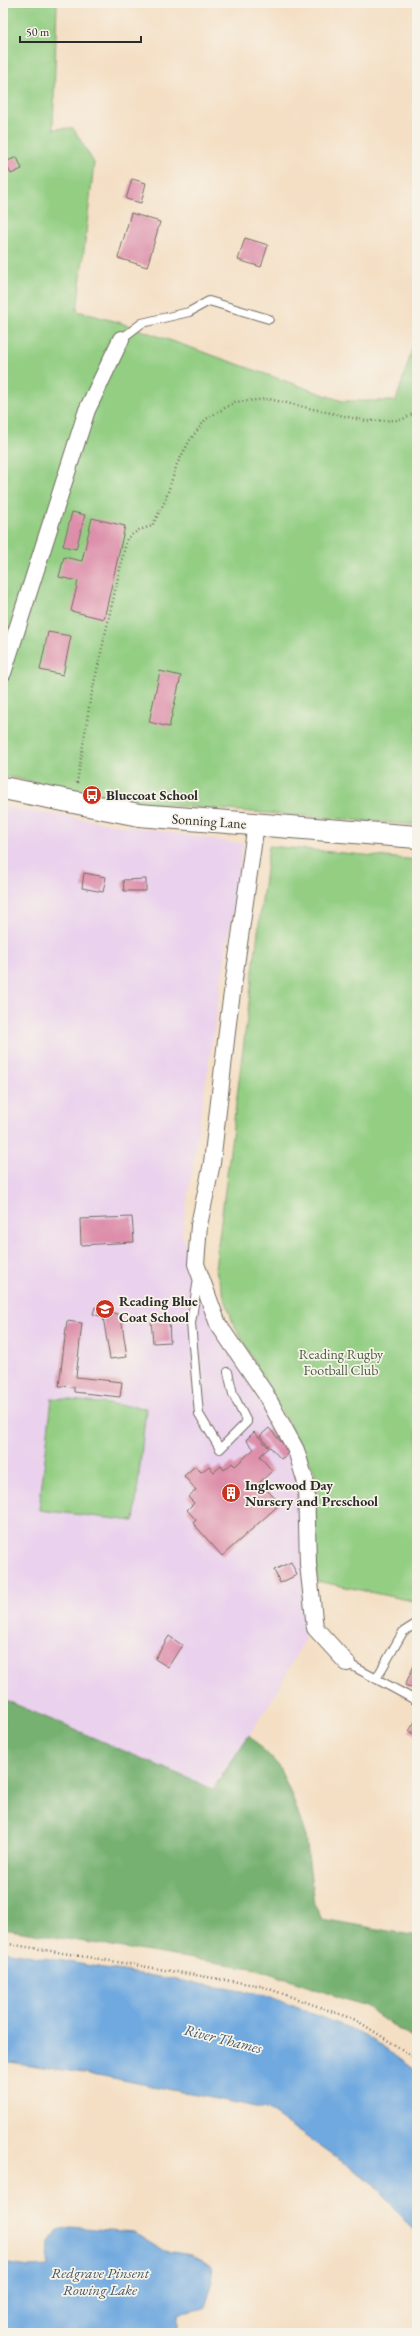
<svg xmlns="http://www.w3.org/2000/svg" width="420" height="2336" viewBox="0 0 420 2336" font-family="'EB Garamond',serif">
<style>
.built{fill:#ead1ed}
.green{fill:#93ce83;stroke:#5f7c57}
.forest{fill:#76b171;stroke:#506e4e}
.water{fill:#6fa9df;stroke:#4d6a85}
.building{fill:#dd8eaa}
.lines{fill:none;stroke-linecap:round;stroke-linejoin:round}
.lane-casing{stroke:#716a61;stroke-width:10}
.street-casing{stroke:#716a61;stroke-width:18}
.secondary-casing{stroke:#716a61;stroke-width:24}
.path{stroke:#716a61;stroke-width:2.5;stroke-dasharray:1 3;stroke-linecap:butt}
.lane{stroke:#fff;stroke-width:8}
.street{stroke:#fff;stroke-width:16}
.secondary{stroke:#fff;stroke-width:22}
.labels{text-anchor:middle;stroke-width:3.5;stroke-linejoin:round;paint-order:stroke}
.poi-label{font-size:14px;font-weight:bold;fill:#2b2b2b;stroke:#f7f3e8;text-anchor:start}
.street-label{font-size:14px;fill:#2b2b2b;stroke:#f7f3e8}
.park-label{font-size:14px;fill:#4a5c45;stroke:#f7f3e8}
.water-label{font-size:15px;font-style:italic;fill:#43576a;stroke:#f7f3e8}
</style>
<rect width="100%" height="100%" fill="#f7f3e8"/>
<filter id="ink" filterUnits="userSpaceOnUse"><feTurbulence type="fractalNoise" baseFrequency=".025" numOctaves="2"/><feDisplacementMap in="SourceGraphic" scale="8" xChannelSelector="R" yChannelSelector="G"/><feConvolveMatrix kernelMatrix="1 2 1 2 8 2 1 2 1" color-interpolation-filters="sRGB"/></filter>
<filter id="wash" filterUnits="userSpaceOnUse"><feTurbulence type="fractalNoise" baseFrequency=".012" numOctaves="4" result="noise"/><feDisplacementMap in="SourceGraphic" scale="16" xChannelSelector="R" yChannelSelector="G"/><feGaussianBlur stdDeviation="0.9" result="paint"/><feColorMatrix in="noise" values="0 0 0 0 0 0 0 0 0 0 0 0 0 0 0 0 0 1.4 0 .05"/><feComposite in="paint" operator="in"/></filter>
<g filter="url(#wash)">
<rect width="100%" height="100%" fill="#f4dfc4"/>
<path class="built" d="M3 807 243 844 182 1233 198 1283 243 1374 293 1453 310 1628 275 1695 214 1789 3 1699Z"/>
<path class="green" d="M3 3H57L53 129 73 128 94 163 77 311 118 322 342 401H396L417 334V825L139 803 3 776Z
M269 846 417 860V1602L317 1581 315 1472 233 1323 215 1268Z
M52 1398 146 1408 134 1521 39 1510Z"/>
<path class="forest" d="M3 1699 213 1789 249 1735 278 1765 294 1801 306 1837 314 1904 322 1919 417 1936V2041L365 2006 257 1969 3 1929Z"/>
<path class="water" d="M3 1951 266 1995 367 2036 417 2072V2234L373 2183 266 2109 103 2076 3 2061Z
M71 2227 134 2232 165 2251 192 2255 211 2267 213 2281 205 2308 178 2314V2328L184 2333H3V2263L29 2267 48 2266 49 2241 57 2230Z"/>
<g id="blocks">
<path class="building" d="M17 157 22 169 11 174 5 162Z
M132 179 146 183 141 203 126 199Z
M131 213 160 222 147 267 118 258Z
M245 238 268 245 261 267 238 260Z
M72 512 85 515 76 549 63 546Z
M92 518 125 526 104 619 71 611 78 581 59 577 64 557 82 561Z
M48 632 71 636 63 675 40 670Z
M160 671 181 676 169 727 149 722Z
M3 852 7 853 4 871H3Z
M84 873 106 877 103 892 82 888Z
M146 879V891H124L123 880Z
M132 1217 134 1242 81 1245 80 1219Z
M95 1307 117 1314 121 1317 127 1357 110 1359 103 1317 93 1314Z
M169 1319 170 1342 153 1343 151 1320Z
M67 1321 82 1323 76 1377 122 1382 120 1397 74 1392V1387L59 1386Z
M269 1428 290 1452 281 1459 260 1436Z
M254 1432 269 1448 260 1456 272 1471 260 1482 280 1504 222 1556 193 1523 196 1520 187 1510 194 1503 188 1497 196 1490 184 1476 195 1466 201 1472 209 1466 214 1472 221 1466 224 1470 232 1463 235 1466 254 1449 246 1440Z
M291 1562 297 1575 280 1583 274 1570Z
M169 1636 182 1645 168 1667 155 1659Z
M417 1659V1690L405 1685Z
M417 1718V1736L409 1731Z"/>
</g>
</g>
<g filter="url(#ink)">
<use href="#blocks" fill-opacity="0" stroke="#716a61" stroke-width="1"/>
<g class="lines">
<g class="lane-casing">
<path id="lane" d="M121 339 142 323 189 312 209 301 269 319
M198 1279 191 1323 199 1414 220 1449 247 1422 233 1394 228 1372
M347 1663 417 1701
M376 1679 403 1632 417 1623"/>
</g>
<g class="street-casing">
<path id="street" d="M3 673 87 410 121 339
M256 824 229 1014 212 1163 199 1225 196 1264 218 1324 265 1393 296 1450 306 1483 308 1564 315 1628 347 1663"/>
</g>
<g class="secondary-casing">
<path id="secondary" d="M3 788 139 815 417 837"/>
</g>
<path class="path" d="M77 783 90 701 127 538 139 530 152 526 165 501 177 464 190 440 206 419 235 402 269 399 366 421 401 420 417 412
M3 1943 261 1986 356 2020 417 2059"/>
<use href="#lane" class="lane"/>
<use href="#street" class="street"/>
<use href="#secondary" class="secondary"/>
</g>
</g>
<defs>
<g id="bus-disc" transform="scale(1)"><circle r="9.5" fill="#c8321e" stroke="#f7f3e8"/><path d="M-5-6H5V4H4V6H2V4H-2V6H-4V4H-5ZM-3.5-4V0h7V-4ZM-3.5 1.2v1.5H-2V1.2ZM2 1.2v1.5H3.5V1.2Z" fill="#fff"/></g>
<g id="school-disc" transform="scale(1)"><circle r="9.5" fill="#c8321e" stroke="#f7f3e8"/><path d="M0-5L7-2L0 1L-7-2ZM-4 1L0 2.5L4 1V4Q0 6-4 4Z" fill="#fff"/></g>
<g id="building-disc" transform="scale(1)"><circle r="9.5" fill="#c8321e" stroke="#f7f3e8"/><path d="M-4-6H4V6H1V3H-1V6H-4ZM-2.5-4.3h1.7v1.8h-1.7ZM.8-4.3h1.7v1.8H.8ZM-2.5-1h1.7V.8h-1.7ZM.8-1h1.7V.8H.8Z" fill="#fff"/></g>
</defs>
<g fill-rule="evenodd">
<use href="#bus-disc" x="92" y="795"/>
<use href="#school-disc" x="105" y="1309"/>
<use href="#building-disc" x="231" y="1493"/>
</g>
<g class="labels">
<g class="poi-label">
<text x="106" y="800">Bluecoat School</text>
<text x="119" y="1306">Reading Blue<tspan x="119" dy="16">Coat School</tspan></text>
<text x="245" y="1490">Inglewood Day<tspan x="245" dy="16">Nursery and Preschool</tspan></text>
</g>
<g class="street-label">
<text transform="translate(209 821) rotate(4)" y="5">Sonning Lane</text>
</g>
<g class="park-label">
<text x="341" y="1359">Reading Rugby<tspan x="341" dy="16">Football Club</tspan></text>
</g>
<g class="water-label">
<text transform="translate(223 2039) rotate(14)" y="5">River Thames</text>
<text x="100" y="2278">Redgrave Pinsent<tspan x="100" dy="17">Rowing Lake</tspan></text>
</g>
</g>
<rect width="420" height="2336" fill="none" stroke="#f7f3e8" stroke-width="16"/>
<path d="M20 36v6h121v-6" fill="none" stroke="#2b2b2b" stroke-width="2"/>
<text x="26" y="36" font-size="12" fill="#2b2b2b" stroke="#f7f3e8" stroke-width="3" paint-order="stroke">50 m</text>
</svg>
